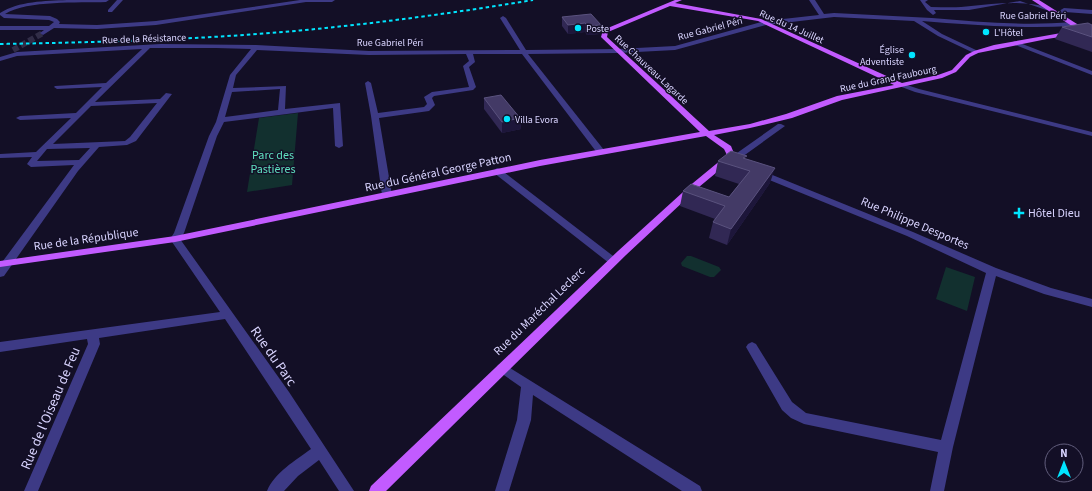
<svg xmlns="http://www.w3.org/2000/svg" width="1092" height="491" viewBox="0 0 1092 491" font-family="'Source Sans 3',sans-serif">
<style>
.green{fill:#12302f}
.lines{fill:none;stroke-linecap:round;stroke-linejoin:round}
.minor-tunnel{stroke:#312d47;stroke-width:6;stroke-dasharray:6 3;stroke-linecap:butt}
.minor{fill:#3d3a85;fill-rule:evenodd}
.major{fill:#c25bff;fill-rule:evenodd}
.rail{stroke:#00e5ff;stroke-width:2;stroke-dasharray:3.5 3;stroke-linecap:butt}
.wall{fill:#312854}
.shaded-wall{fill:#1d163a}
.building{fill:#433a66;stroke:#5a527e}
.poi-dot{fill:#00e5ff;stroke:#130f26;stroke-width:1.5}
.labels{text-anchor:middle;stroke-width:3;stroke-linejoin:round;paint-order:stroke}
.far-street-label{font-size:10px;fill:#d9d4ff;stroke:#130f26}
.far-poi-label{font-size:10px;fill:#d9d4ff;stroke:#130f26;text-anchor:start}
.park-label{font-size:12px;fill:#5fe0c0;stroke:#130f26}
.street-label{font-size:12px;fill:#d9d4ff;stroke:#130f26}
.poi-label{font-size:12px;fill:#d9d4ff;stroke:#130f26;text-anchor:start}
.near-street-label{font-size:14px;fill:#d9d4ff;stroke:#130f26}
</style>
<rect width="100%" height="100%" fill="#130f26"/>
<path class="green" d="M298 113 292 185 247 192 259 118Z
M687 256H691L719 267 721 270 714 277H710L682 266 681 263Z
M946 267 975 277 967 311 936 299Z"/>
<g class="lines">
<path class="minor-tunnel" d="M13 50 43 33"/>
<path class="minor" d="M67 0H109L106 2C78 3 28 0 5 14L50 16 57 19 60 22 59 24 97 25 156 21 300 0H335L332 2H306L156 25 97 29 54 28 43 35 40 33 44 30H0V26H49L54 22 49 20 4 18 0 15V13C19 1 45 1 67 0Z
M117 0H123L112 12H108V10Z
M809 0H815L824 14 834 13C867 15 899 16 932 18 979 22 1025 26 1072 22L1075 24 1072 26C1022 29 972 25 922 21L942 34 978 51V53L976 54 938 36 914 21 834 17 766 25 675 50 618 53 528 54 604 150V154H598L522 54H473L475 62 469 67 476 87 473 90 434 96 432 98 435 105 429 111 379 118 392 195 387 198 382 195 371 116 365 83 368 81 371 83 378 113 424 107 427 104 424 97 432 92 469 87 463 66 469 61 466 54 369 55 257 50 236 75 233 88 286 86 285 109 340 103 343 146 339 148 335 146 333 108 224 122 217 136 184 233 180 239 289 392 354 491H339L319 460 298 476 284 491H267C274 473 296 460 311 449L225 319 99 338 100 344 38 491H24L88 344 87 339 0 352V342L220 312 170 239 174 233 209 136 216 122 230 75 251 49 216 48H150L95 102 160 99 166 93 172 94 136 141 127 145 99 147 78 171 4 276 0 277V265L74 165 31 167 27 164 32 157 0 158V154L36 152 71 118 20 120 16 118 20 116 76 113 102 87 57 89 54 87 55 86 106 83 142 49 17 56 0 61V57L17 52 161 44 256 45 369 51 520 50 500 18 503 16 506 18 526 50 618 49 675 46 765 21 819 15ZM280 89 278 110 225 117 232 92ZM157 103 130 137 125 141 53 144 91 106ZM90 148 79 160 37 161 47 149Z
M920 0H928L925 2 931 7C944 7 958 8 971 6 997 3 1028 0 1052 9L1049 11 1020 1 969 10H934L936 13 933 15 927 10Z
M1064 8 1092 10V14L1065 12 1057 16 1054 14Z
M1015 41 1092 71V75L1013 44V42Z
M901 83 919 89 1092 132V136L915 92 899 86 898 85Z
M778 124H781L785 126 742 157 731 158 727 156 728 154 737 153Z
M497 168 500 169 617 259 618 261 617 263H609L494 173 493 171Z
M760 170 913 232 996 268 1051 288 1092 299V307L1044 294 996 276 953 447 944 491H930L938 452 804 424 791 418 782 410 746 347 748 344 752 342 756 344 792 402 806 413 941 440 986 273 907 236 757 175 756 173Z
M502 363 700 486 702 491H682L533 395 531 420 509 491H495L517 420 521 387 498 371 496 368 498 365Z"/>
<path class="major" d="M675 0H682L675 3 761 19 902 83 938 75 952 70 966 55 974 51 994 45 1078 30 1032 0H1039L1085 29 1092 28V32L1047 39 978 53 970 57 956 72 942 78 842 100 792 118 750 128 714 135 731 146 735 156 734 158 699 187 626 255 386 491H369L371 486 618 251 693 183 727 155 724 149 706 136 540 166 175 242 0 267V261L175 236 540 160 700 132 601 37 603 30ZM670 6 758 21 894 85 837 96 786 114 750 124 709 131 607 37 608 32Z"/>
<path class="rail" d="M0 44C112 42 224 39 335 27 401 20 467 11 533 0"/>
</g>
<path class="wall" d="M562 17 601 25 600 34 587 35 585 32 568 34 562 26Z
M1092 25V52L1055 39 1062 27Z
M484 98 520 118 521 129 502 133 484 109Z
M746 159 770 183 727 245 709 238 713 222 715 219 680 206 683 191 729 197 739 184 715 176 718 161Z"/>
<path class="shaded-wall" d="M585 23V32L568 34V25Z
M601 25 600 34 587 35 588 26Z
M520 118 521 129 502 133V122Z
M775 168 770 183 727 245 731 229Z"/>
<path class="building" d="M591 14 601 25 588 26 585 23 568 25 562 17Z
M1088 23 1092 25V37L1062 27Z
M501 95 520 118 502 122 484 98Z
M731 151 747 156 743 158 775 168 731 229 713 222 725 206 683 191 691 184 729 197 750 171 718 161Z"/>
<g class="poi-dot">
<circle cx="578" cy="28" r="4"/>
<circle cx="986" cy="32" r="4"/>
<circle cx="912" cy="55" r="4"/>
<circle cx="507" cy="119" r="4"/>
<path d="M1017 207h4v4h4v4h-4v4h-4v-4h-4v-4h4z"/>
</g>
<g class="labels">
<g class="far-street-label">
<text x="1033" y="19">Rue Gabriel Péri</text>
<text transform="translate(792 26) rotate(24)" y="4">Rue du 14 Juillet</text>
<text transform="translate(710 28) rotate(-15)" y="4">Rue Gabriel Péri</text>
<text transform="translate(144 38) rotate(-2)" y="4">Rue de la Résistance</text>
<text x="390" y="46">Rue Gabriel Péri</text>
<text transform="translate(652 69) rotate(43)" y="4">Rue Chauveau-Lagarde</text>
<text transform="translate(888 78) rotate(-12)" y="4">Rue du Grand Faubourg</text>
</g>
<g class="far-poi-label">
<text x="586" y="32">Poste</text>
<text x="994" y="36">L'Hôtel</text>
<text x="904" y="53" text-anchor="end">Église<tspan x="904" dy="12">Adventiste</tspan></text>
<text x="515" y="123">Villa Evora</text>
</g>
<g class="park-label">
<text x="273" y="159">Parc des<tspan x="273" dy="14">Pastières</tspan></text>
</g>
<g class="street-label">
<text transform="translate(438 172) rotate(-12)" y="4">Rue du Général George Patton</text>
<text transform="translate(915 223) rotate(23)" y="4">Rue Philippe Desportes</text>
<text transform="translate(86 239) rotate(-8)" y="4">Rue de la République</text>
<text transform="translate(539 311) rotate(-44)" y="4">Rue du Maréchal Leclerc</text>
</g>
<g class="poi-label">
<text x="1028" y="217">Hôtel Dieu</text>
</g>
<g class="near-street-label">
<text transform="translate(274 356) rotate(55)" y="5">Rue du Parc</text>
<text transform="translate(50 408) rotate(-67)" y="5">Rue de l'Oiseau de Feu</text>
</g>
</g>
<g transform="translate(1064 463)"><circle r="19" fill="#130f26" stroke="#625e7d"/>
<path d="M0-3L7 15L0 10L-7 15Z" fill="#00e5ff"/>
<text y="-6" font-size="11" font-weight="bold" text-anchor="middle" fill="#d9d4ff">N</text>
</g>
</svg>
